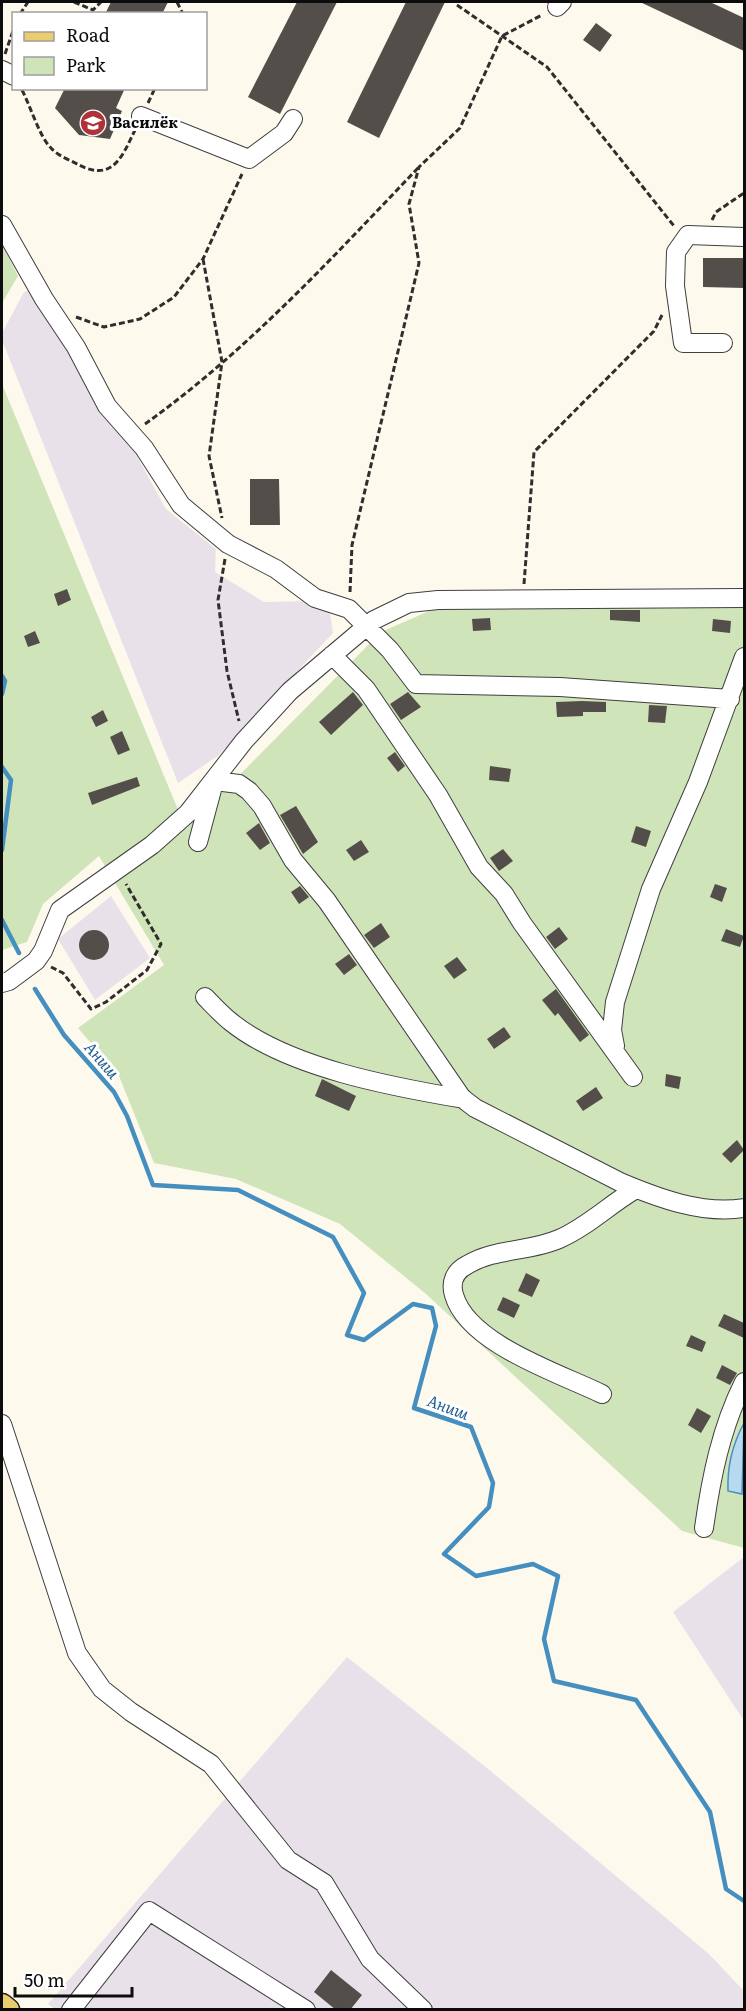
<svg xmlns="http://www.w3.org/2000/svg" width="746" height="2011" viewBox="0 0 746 2011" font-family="Literata,serif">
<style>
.industrial{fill:#e9e1ea}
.green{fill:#d0e4ba}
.water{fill:#b7daf0;stroke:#458ec0;stroke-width:1.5}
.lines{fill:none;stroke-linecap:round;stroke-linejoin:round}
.stream{stroke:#458ec0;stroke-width:4.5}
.building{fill:#544e4a}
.minor-casing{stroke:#3f3f3f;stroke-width:20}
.major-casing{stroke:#1d1d1d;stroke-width:25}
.path{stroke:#2e2e2e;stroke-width:3;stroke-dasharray:6 3;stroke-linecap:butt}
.minor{stroke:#fff;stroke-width:18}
.major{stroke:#ebcd6f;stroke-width:22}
.labels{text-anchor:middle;stroke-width:6;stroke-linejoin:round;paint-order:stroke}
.poi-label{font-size:15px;font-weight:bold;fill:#0c0c0c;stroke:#fff;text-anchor:start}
.water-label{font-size:16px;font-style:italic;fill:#226091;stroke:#fff}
</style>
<rect width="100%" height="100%" fill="#fdfaed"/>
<path class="industrial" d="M30 290 75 354 91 397 134 451 166 509 216 549 215 572 264 602 316 601 330 613 333 633 219 755 178 783 2 340V333L24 292Z
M111 896 150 958 95 1000 58 939Z
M744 1557V1721L673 1612Z
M347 1657 487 1768 709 1954 744 1991V2010H56L48 2004Z"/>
<path class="green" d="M2 244 18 276 2 303Z
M2 384 186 829 381 632 436 608 744 607V1548L682 1531 426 1294 340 1224 236 1179 154 1163 119 1076 78 1028 164 965 99 856 43 904 27 942 2 950Z"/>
<path class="water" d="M744 1423 742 1494 728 1491C727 1466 732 1445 744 1423Z"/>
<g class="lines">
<path class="stream" d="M2 676 5 681 2 694
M2 767 11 780 2 850
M2 920 19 953
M35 989 64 1035 114 1092 127 1116 153 1185 238 1190 333 1237 364 1293 347 1335 364 1340 413 1304 432 1308 436 1326 414 1408 471 1427 493 1483 489 1507 444 1554 476 1576 533 1564 558 1576 544 1639 554 1681 636 1700 710 1812 726 1889 744 1901"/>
</g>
<path class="building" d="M111 2H168L162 14H105Z
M297 2H337L280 114 248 97Z
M406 2H445L379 138 347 122Z
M640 2H710L744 18V51Z
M596 23 612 35 600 52 583 40Z
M65 88H125L116 108 122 111 110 139 79 135 55 108Z
M703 258H744V288L703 287Z
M250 479H279L280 525H250Z
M67 589 71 600 58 606 54 594Z
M610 610H640V622L610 620Z
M490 618 491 630 473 631 472 619Z
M713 619 731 621 730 633 712 631Z
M35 631 40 643 28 647 24 636Z
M353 692 363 705 331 735 319 722Z
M408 692 421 707 401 720 390 704Z
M582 701 606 702V712H583V716L557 717 556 702Z
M649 705 667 706 665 723 648 722Z
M103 710 108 721 96 727 91 717Z
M122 731 130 750 118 755 110 737Z
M395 752 405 766 398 772 387 758Z
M490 766 511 769 509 782 489 780Z
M137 777 140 786 92 805 88 793Z
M296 806 318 842 303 854 280 815Z
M259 823 270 843 260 850 246 833Z
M636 826 651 831 646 847 631 842Z
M361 840 369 852 354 861 346 850Z
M503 849 513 861 499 871 490 858Z
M715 884 727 888 722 902 710 897Z
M300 886 309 897 299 904 291 892Z
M381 923 390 937 374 948 364 935Z
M559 927 568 939 555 949 546 937Z
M726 929 744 936 740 947 721 941Z
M79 945a15 15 0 1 1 30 0a15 15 0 1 1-30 0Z
M349 954 357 965 344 975 335 964Z
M457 957 467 970 454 979 444 966Z
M556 989 589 1035 580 1042 558 1013 555 1016 542 1000Z
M504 1027 511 1037 494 1049 487 1039Z
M666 1074 681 1077 679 1089 665 1086Z
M322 1079 356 1096 349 1111 315 1096Z
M596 1087 603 1098 583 1111 576 1101Z
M737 1140 744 1150 731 1163 722 1154Z
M526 1273 540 1280 532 1297 518 1291Z
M503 1297 520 1305 514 1318 497 1310Z
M724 1314 744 1323V1338L718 1326Z
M691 1335 706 1342 702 1352 686 1346Z
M722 1365 737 1373 730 1385 716 1378Z
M697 1408 711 1416 701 1433 688 1425Z
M331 1970 362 1995 350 2010H336L314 1992Z"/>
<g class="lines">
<g class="minor-casing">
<path id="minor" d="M557 7 562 2
M2 70 14 76
M141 116 249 159 284 133 293 119
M2 225 44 299 76 347 107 406 144 448 181 505 228 544 276 569 315 598 349 609 390 650 416 684 560 687 730 699
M723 343H683L675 286 676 252 688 235 744 237
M332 655 366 689 438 795 479 867 504 894 522 923 633 1077
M215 781 239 784 249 791 262 806 293 860 327 901 462 1098 475 1108 620 1182C658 1198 703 1215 744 1208
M198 842 213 786
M2 983 9 981 36 961 43 951 60 910 152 845 188 813 244 741 290 691 374 620 409 603 438 600 744 598
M205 997C213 1005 222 1015 231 1022 288 1068 393 1087 464 1099
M615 1046 612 1030 615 1002 651 889 698 782 744 657
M602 1394C559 1373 468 1344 454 1295 450 1282 455 1271 467 1265 495 1248 530 1252 559 1239 587 1227 610 1204 636 1189
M2 1424 77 1653 102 1689 131 1712 211 1764 288 1860 324 1883 370 1959 423 2010
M704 1528C711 1478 721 1428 744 1382
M71 2010 149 1911 306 2010"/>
</g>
<g class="major-casing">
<path id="major" d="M2 2005 8 2010"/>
</g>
<path class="path" d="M74 2 93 10 101 2
M177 2 183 14
M457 5 547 67 674 226
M20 14 28 2
M5 54 14 28
M22 90C30 105 40 138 51 148 58 156 70 160 79 165 113 182 122 157 135 130
M148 103 155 88
M712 220 716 212 744 193
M203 259 222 362 209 456 222 518
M76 317 104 327 140 319 174 297 203 259 242 174
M145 424C247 351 332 258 418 168
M225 559 218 600 227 671 239 721
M524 584 534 452 654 331 662 315
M350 592 352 545 419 263 409 204 419 167 460 128 502 36 542 15
M51 967 63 973 91 1009 106 1002 147 970 161 944 126 884"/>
<use href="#minor" class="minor"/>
<use href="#major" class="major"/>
</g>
<defs>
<g id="school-disc" transform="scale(1.35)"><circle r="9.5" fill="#ae3238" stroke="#fff"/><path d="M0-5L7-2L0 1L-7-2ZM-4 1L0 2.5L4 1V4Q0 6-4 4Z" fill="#fff"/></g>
</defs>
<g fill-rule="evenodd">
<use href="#school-disc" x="93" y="123"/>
</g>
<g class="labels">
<g class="poi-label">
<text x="112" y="128">Василёк</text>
</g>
<g class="water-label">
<text transform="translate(102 1060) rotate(49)" y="6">Аниш</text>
<text transform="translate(448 1407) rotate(20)" y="6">Аниш</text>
</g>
</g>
<rect width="746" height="2011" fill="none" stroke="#0c0c0c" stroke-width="6"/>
<rect x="12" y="12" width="195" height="78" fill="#ffffff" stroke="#9e9e9e" stroke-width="1.5"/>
<rect x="24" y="32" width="30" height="9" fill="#ebcd6f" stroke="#9e9e9e" stroke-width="1.5"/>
<text x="66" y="42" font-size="18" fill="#0c0c0c">Road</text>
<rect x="24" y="57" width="30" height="18" fill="#d0e4ba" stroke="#9e9e9e" stroke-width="1.5"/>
<text x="66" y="72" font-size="18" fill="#0c0c0c">Park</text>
<path d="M15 1987v9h117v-9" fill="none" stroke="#0c0c0c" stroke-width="3"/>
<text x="24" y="1987" font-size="18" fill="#0c0c0c" stroke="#ffffff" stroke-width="4.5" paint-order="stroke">50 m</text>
</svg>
